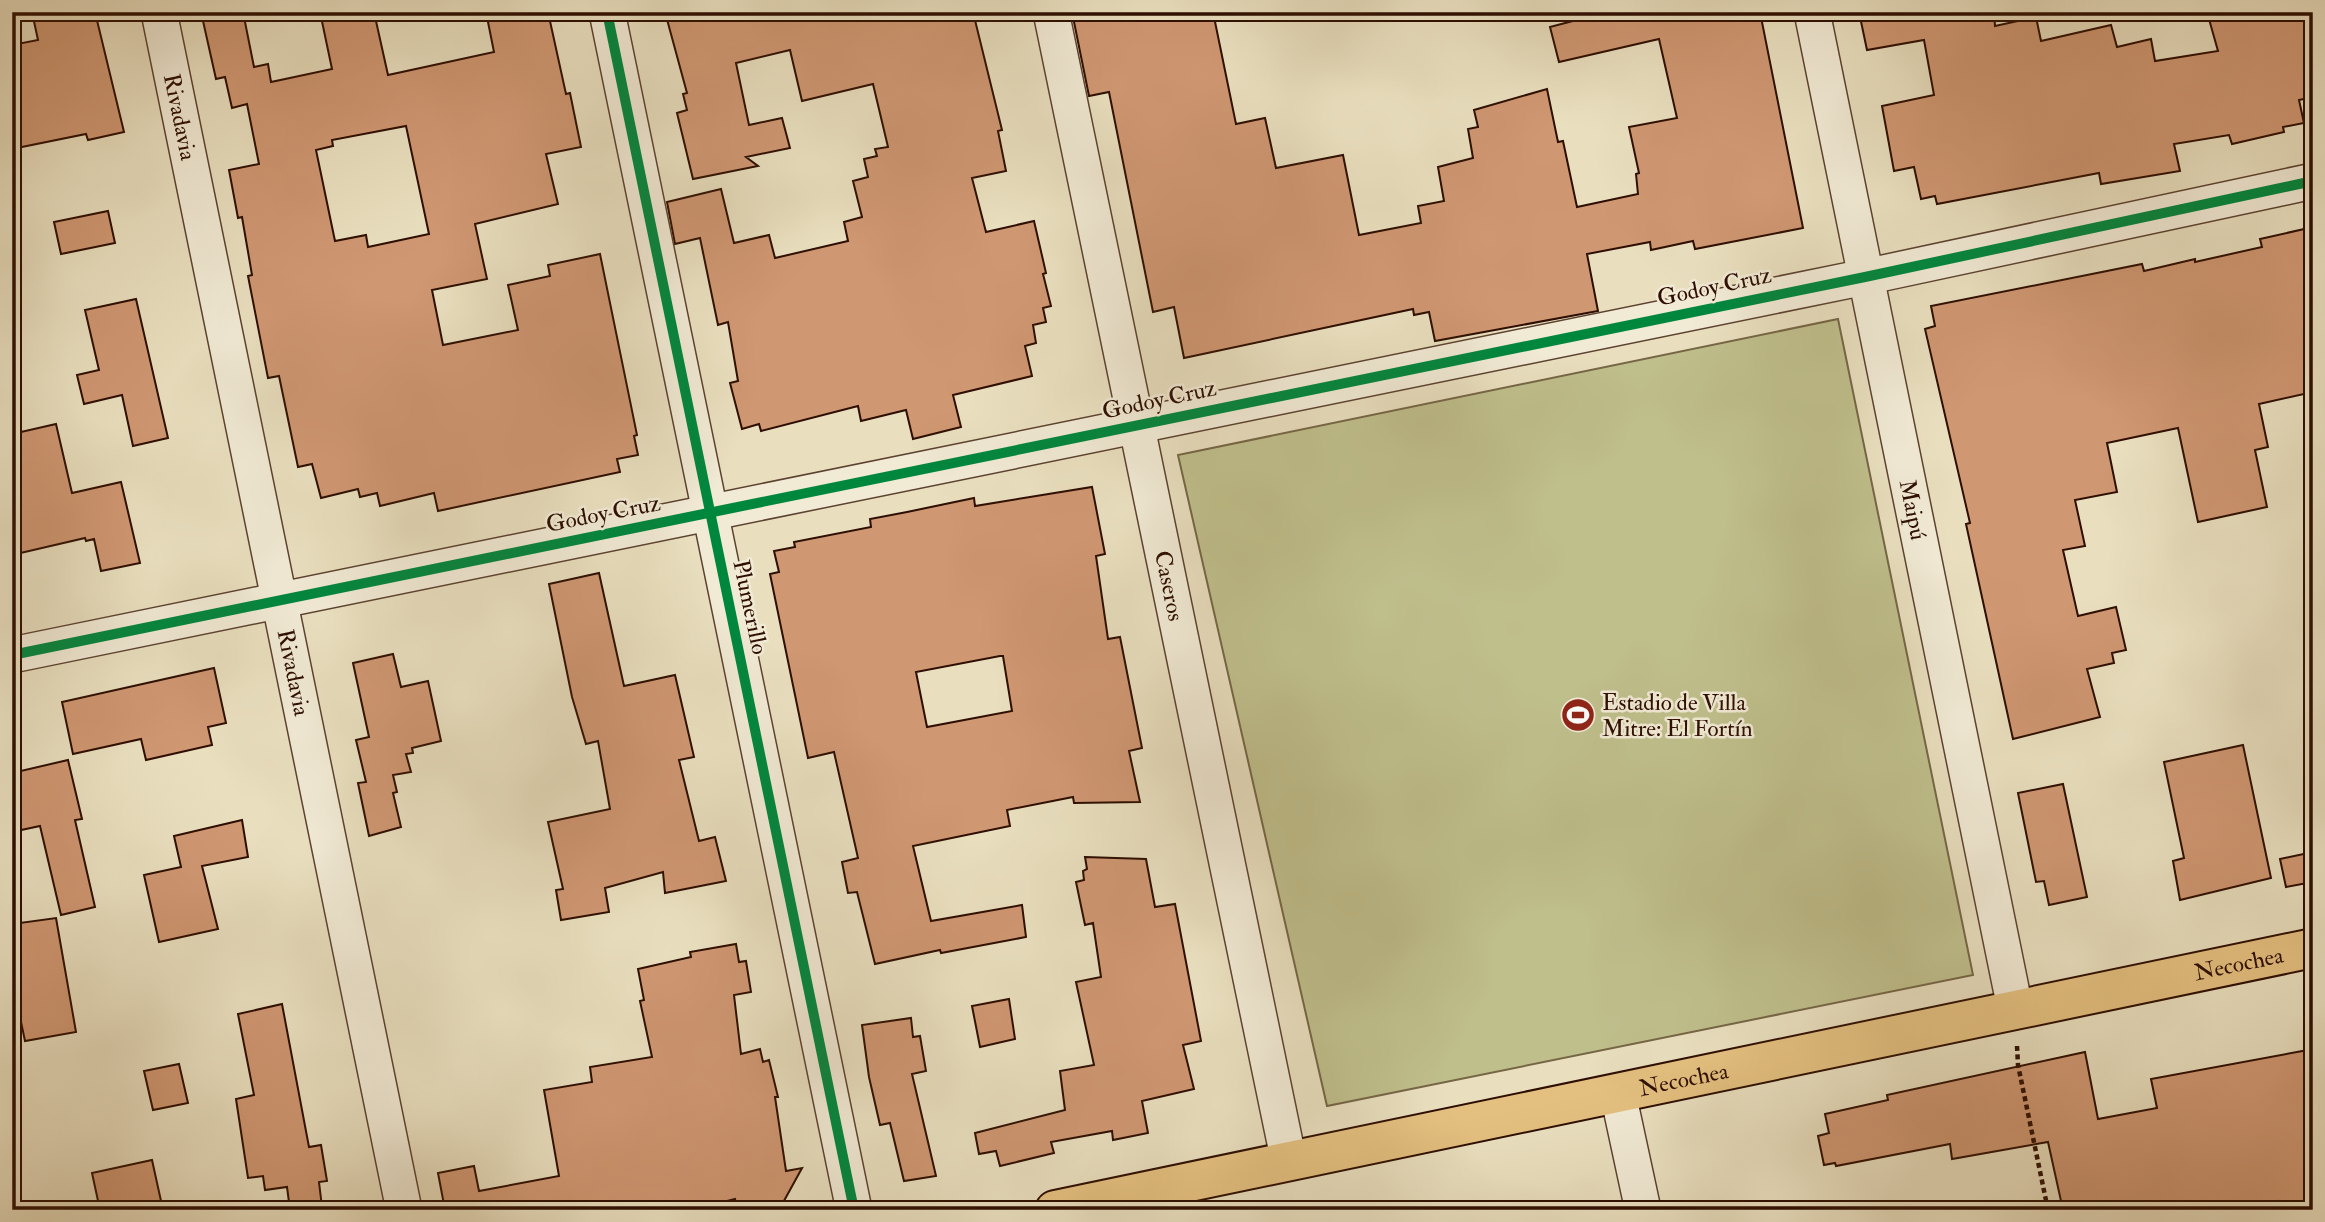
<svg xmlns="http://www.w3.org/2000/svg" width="2325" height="1222" viewBox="0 0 2325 1222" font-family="'IM FELL Double Pica',serif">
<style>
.green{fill:#bfbf8c;stroke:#766646;stroke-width:2}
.building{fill:#cf9772;stroke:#2d0e00;stroke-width:2;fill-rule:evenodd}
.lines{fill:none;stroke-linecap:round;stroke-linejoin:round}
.minor-casing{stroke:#5c4230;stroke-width:38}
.major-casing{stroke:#2d0e00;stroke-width:42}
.path{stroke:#2d0e00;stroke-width:4.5;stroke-dasharray:5 3.5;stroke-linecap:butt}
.minor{stroke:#f1ead5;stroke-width:35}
.major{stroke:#e4c080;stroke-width:38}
.cycleway-casing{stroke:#f1ead5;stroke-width:15}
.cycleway{stroke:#00873e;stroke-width:10}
.labels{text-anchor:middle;stroke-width:5;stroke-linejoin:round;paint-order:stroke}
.street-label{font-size:23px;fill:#2d0e00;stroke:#f1ead5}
.poi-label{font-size:23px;fill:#2d0e00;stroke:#f1ead5;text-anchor:start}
</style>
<rect width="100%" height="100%" fill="#e9dfbf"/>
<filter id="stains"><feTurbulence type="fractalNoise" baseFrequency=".00286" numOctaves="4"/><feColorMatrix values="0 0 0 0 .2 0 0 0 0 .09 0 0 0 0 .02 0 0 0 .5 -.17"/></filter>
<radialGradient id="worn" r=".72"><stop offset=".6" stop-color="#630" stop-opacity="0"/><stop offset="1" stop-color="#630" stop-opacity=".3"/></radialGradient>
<path class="green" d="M1838 319 1973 975 1327 1106 1178 455Z"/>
<path class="building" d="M32 12H95L124 132 88 140 86 134 12 149V45L38 40Z
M201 12H243L254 67 268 64 271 82 332 69 320 12H374L388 75 494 52 486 12H548L566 94 570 93 581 147 546 154 558 204 475 224 487 279 432 290 443 345 518 330 508 285 550 276 548 265 600 254 637 435 634 436 638 455 617 459 620 472 438 511 434 493 380 506 377 493 360 497 358 489 321 498 312 464 298 467 279 376 268 378 248 276 252 275 242 217 238 218 229 170 259 164 247 104 232 108 225 77 216 79ZM406 126 429 234 368 247 366 235 335 241 316 150 333 146 332 140Z
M665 12H973L1002 130 998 131 1006 171 972 178 986 232 1034 221 1046 273 1043 274 1051 306 1043 308 1046 322 1033 325 1036 343 1025 346 1032 376 953 395 961 427 913 439 906 410 861 421 858 406 761 431 759 424 742 429 730 383 738 381 728 322 718 325 700 238 675 244 667 202 721 189 734 243 769 235 775 258 848 241 844 222 862 217 853 181 868 177 864 159 877 156 875 149 888 147 873 84 802 101 790 50 736 63 749 125 782 118 790 148 746 157 758 166 693 179 677 113 687 110 683 94 687 93Z
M1072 12H1213L1236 124 1265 118 1276 168 1343 155 1359 235 1421 223 1418 206 1444 201 1438 167 1473 158 1468 129 1478 127 1474 110 1547 89 1558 142 1563 141 1577 207 1638 194 1636 174 1639 173 1629 127 1677 118 1659 39 1559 62 1550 27 1607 12H1760L1803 228 1695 249 1693 241 1651 250 1650 242 1587 254 1598 311 1435 341 1429 312 1414 315 1413 309 1184 358 1174 307 1153 312 1109 92 1089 96Z
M1859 12H1994L1995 26 2036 17 2041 41 2111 25 2117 47 2151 39 2155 61 2218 51 2207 12H2313V97L2299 100 2304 123 2283 127 2284 132 2232 144 2229 135 2174 144 2180 171 2101 184 2099 173 1937 204 1935 196 1921 199 1914 167 1894 171 1882 106 1934 95 1924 40 1867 50Z
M108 211 115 243 61 254 54 222Z
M2313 227V392L2259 404 2268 447 2255 450 2267 507 2198 522 2178 428 2107 443 2117 492 2075 500 2085 546 2063 550 2078 616 2116 607 2126 650 2112 653 2114 663 2087 669 2100 717 2013 739 1966 524 1970 523 1925 329 1935 326 1931 306 2142 264 2144 271 2195 259V262L2262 247 2260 239Z
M136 299 168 438 133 446 122 395 84 404 77 375 99 370 85 310Z
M56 424 72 493 121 482 140 563 101 571 94 539 86 541 85 538 12 555V434Z
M1092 487 1105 554 1096 556 1108 639 1120 637 1142 748 1129 751 1140 802 1074 803 1073 797 1007 810 1010 826 913 846 931 921 1022 905 1026 937 941 953 940 950 875 964 857 892 848 893 842 862 858 858 834 752 808 758 770 574 779 572 774 551 795 547 794 542 871 527 870 519 907 512 974 498 975 506ZM1000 656H1003L1012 711 927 727 916 672Z
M599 573 624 686 675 675 694 757 679 760 699 841 715 837 726 881 665 893 663 872 605 888 609 912 561 920 556 890 563 889 548 822 610 809 598 741 586 744 572 697 549 584Z
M393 654 401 687 428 681 441 741 412 748 413 753 406 754 411 772 393 775 397 792 393 793 401 827 369 836 358 783 366 782 356 740 369 737 353 663Z
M214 668 226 723 208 727 212 745 146 760 141 739 73 754 62 702Z
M2243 745 2271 878 2180 900 2173 861 2184 858 2164 762Z
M68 760 82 819 75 820 95 907 61 915 40 826 12 832V773Z
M2063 784 2087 897 2049 905 2044 881 2036 882 2018 793Z
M242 820 248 857 202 866 218 929 159 942 144 875 181 867 174 836Z
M2313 852V882L2286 887 2280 859Z
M1085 857 1146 859 1155 907 1175 904 1201 1041 1183 1045 1194 1089 1142 1101 1148 1133 1113 1140 1112 1131 1051 1142 1054 1153 1000 1166 996 1151 979 1154 975 1133 1065 1110 1060 1071 1094 1065 1076 982 1101 977 1093 923 1085 925 1076 882 1084 880 1083 871 1087 869Z
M56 918 76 1032 25 1041 12 979V924Z
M736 944 739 962 746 961 751 992 734 995 741 1054 760 1049 763 1062 769 1060 778 1097H775L786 1171 802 1168 779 1210H737L735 1199 691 1210H445L438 1173 474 1166 479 1191 559 1176 544 1090 592 1082 590 1067 652 1057 640 1001 644 1000 638 969 691 957 690 952Z
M1009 999 1015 1039 980 1047 972 1006Z
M282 1004 309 1147 321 1145 327 1181 319 1182 322 1207 290 1210 287 1187 265 1190 263 1176 248 1178 236 1099 254 1095 238 1014Z
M911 1018 913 1037 920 1036 926 1071 912 1074 936 1176 904 1181 890 1123 880 1125 869 1077 862 1025Z
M2308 1050 2313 1071V1092L2306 1093 2313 1125V1210H2280L2278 1201 2232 1210H2063L2048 1142 1952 1159 1950 1144 1836 1166 1835 1163 1824 1165 1818 1136 1829 1133 1825 1114 1888 1100 1887 1095 2085 1052 2098 1119 2157 1108 2151 1079Z
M179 1064 188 1103 153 1110 144 1071Z
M152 1160 163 1210H100L92 1173Z"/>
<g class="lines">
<g class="minor-casing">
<g id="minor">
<path id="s1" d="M159 12 404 1210"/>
<path d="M607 12 854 1210"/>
<path id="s2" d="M1051 12 1289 1162"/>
<path id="s3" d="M1812 12 2015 1008"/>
<path d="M12 655 1865 277 2313 181"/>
<path d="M1618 1094 1643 1210"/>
</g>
</g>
<g class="major-casing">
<g id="major">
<path id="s4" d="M1055 1210 2313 948"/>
</g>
</g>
<path class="path" d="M2017 1046 2018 1065 2048 1210"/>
<use href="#minor" class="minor"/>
<use href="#major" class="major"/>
<g class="cycleway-casing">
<path id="cycleway" d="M607 12 854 1210
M12 655 1865 277 2313 181"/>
</g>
<use href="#cycleway" class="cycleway"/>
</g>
<defs>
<g id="stadium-disc" transform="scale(1.75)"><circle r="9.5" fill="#8f2418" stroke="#f1ead5"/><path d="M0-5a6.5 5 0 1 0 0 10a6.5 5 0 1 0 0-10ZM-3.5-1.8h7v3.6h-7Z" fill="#fff"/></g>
</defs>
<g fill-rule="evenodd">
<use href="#stadium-disc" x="1578" y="715"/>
</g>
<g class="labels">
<g class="street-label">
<text dy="8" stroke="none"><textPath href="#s1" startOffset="107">Rivadavia</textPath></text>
<text transform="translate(1714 286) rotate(-12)" y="8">Godoy Cruz</text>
<text transform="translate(1159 399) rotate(-12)" y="8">Godoy Cruz</text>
<text dy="8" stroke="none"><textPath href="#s3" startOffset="508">Maipú</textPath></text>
<text transform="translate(603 513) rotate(-11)" y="8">Godoy Cruz</text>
<text dy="8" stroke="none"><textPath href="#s2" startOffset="586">Caseros</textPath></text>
<text transform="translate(751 607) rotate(78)" y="8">Plumerillo</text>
<text dy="8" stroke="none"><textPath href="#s1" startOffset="674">Rivadavia</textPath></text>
<text dy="8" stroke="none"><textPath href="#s4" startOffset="1209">Necochea</textPath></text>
<text dy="8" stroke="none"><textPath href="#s4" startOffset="642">Necochea</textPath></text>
</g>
<g class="poi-label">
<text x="1602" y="710">Estadio de Villa<tspan x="1602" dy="26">Mitre: El Fortín</tspan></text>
</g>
</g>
<rect width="2325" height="1222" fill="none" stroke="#e9dfbf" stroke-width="42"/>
<rect x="14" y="14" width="2297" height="1194" fill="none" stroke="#2d0e00" stroke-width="3.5"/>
<rect x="21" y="21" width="2283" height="1180" fill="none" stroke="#2d0e00" stroke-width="2"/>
<rect width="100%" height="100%" filter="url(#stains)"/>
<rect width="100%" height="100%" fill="url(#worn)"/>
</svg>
